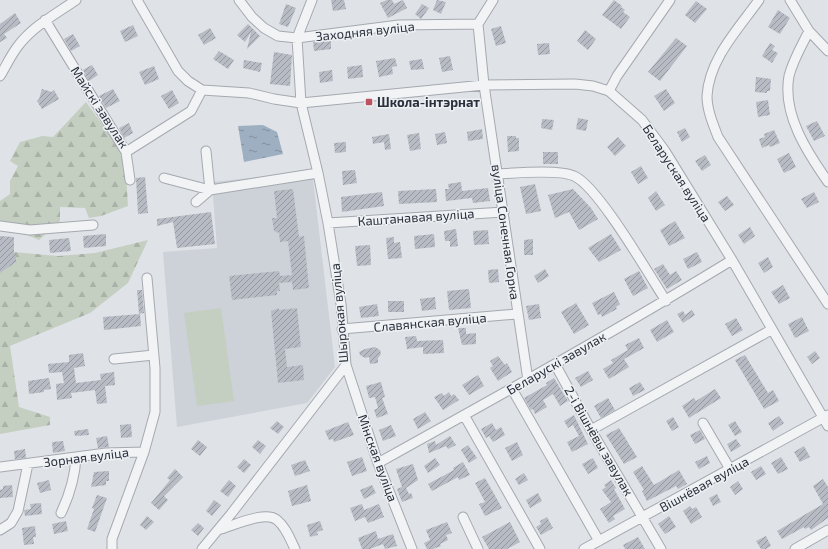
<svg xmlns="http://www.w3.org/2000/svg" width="828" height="549" viewBox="0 0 828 549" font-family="'Exo 2',sans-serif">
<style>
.built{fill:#cdd1d8}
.grass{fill:#c4cfc1}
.forest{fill:url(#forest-firs)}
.water{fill:url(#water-ripples)}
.building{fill:url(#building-hatch)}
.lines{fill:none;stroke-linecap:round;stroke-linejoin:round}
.minor-casing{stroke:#a5a9b0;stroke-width:11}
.minor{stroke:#f1f3f5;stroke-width:9}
.poi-dot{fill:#bd5260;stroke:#eef1f4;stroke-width:1.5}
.labels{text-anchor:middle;stroke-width:3;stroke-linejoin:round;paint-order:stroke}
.street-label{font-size:13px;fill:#2a303c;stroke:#eef1f4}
.poi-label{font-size:13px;font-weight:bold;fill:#2a303c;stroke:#eef1f4;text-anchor:start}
</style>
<defs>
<pattern id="forest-firs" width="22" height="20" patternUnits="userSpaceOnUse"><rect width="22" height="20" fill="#c4cfc1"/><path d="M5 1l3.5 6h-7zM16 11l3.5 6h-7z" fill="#a9b2a7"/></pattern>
<pattern id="water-ripples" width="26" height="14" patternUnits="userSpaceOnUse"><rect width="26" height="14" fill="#9eafc2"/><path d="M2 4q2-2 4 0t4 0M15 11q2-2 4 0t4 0" fill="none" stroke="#818f9f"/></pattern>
<pattern id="building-hatch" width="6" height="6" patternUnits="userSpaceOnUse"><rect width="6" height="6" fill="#b7bbc3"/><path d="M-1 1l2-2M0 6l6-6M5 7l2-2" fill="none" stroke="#9598a0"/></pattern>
</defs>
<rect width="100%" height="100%" fill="#dfe2e7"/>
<path class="built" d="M312 171 335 367 307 403 177 427 163 252 217 248 212 182Z"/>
<path class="grass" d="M221 308 234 401 197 406 184 313Z"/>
<path class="forest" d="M86 102 125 156 128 206 101 216 89 218 85 208 60 207V221L39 240 0 224V201L10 194V181L18 166 10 161 20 142 43 136 53 137Z
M148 240 128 283 90 313 10 346 19 407 50 417V425L0 434V267L13 252 58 256 95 253Z"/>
<path class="water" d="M263 125 277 132 283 154 244 162 238 126Z"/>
<path class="building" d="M331 0H344L346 9 333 11Z
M387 0H392L394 4 403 0 407 8 388 18 380 3Z
M437 0 446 2 441 14 433 10Z
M614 0 622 6 621 7 625 10 623 12 630 17 621 29 602 15Z
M696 1 707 9 695 23 685 15Z
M286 4 296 8 288 27 279 24Z
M422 4 429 8 421 19 415 14Z
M778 10 790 18 780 34 768 27Z
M15 13 21 23 4 34 7 38 0 42V24Z
M248 24 260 36 247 49 251 32 245 42 237 35Z
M133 25 138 36 125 42 120 31Z
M501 26 506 43 496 46 491 29Z
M210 28 216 38 204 45 198 35Z
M585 30 596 39 588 50 577 41Z
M73 34 80 46 71 51 64 39Z
M676 38 687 46 660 81 648 72Z
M331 40V49L314 51 313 42Z
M549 43 550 54 538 55 537 44Z
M770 43 775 46 772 50 778 53 772 63 762 56Z
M219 51 234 60 228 69 213 59Z
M274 52 292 55 290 86 270 84Z
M450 56 453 70 442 72 439 58Z
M395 58 397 66 392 67 393 74 379 77 376 61Z
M422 59 424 69 411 70 409 61Z
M244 60 262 63 260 72 243 68Z
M92 65 98 75 89 81 83 70Z
M362 65 363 77 348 79 347 67Z
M154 66 159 79 145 85 139 72Z
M332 70 333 81 320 83 319 72Z
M756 77 771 79 770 91H767V93L755 92Z
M42 89 52 92 54 90 59 99 42 109 37 101 39 99Z
M113 89 120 101 106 108 99 96Z
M666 89 675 103 664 111 654 96Z
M172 90 179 103 169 109 161 96Z
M768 100 770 115 758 117 756 102Z
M578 118 588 120 586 131 576 129Z
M542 119 554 120 552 130 541 128Z
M817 121 825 136 814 141 806 126Z
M129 123 133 133 124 138 119 128Z
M685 128 690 137 682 142 677 132Z
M482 129 483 139 468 141 467 132Z
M774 130 780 143 770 147 769 145 762 148 759 139 765 137 764 134Z
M445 132 447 143 437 145 435 134Z
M419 133 421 149 410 151 407 135Z
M389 134 391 149 385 150 384 142 373 144 372 137Z
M507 136H516V138H519V151L508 152Z
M618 137 626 146 615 156 607 147Z
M346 142V152L335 153 334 143Z
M543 152H558V164H543Z
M789 153 796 167 784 173 777 159Z
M705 155 711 165 702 171 695 161Z
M641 166 648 178 638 184 631 172Z
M355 170 357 183 343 185 342 171Z
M145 177 148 213 138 214 136 178Z
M461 182 462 191 488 188 490 201 473 203 472 198 446 201 445 189H449L448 184Z
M535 184 541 211 526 214 520 187Z
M293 189 299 237 304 236 309 288 293 290 292 282 279 283 280 291H277V295L232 300 229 276 279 271 280 276 292 275 288 241 280 242 279 233 274 231 272 218H277L274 191Z
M436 189 437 202 399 204 398 191Z
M573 189 591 208 598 219 579 230 569 212 555 218 548 195Z
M656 191 665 205 656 211 648 198Z
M382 192 384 206 342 212 341 197Z
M814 192 819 202 807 208 801 199Z
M727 196 734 205 725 211 718 202Z
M211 212 215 244 177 248 173 222 157 226V219Z
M675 221 685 238 669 246 660 230Z
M750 227 755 236 744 244 738 235Z
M456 229 458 246 450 247V241H445L444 231Z
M488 230 489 244 474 245 473 231Z
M106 234V246L84 248 83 236Z
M434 234 435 247 415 249 414 236Z
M611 234 621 250 599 262 588 248Z
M0 236 14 237V254H16V262L0 273Z
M394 237V243L400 242 402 258 388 259 386 238Z
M69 238 71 251 50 253 49 240Z
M533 239V255H524V240Z
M370 245 371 265 357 266 355 246Z
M697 252 702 262 688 269 683 259Z
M768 257 773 267 764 273 758 263Z
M663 264 670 275 676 271 682 280 667 289 654 269Z
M498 269 499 282 489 283 488 270Z
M545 269 549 276 538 283 534 276Z
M639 271 648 288 633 296 624 279Z
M783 285 790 298 779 304 771 292Z
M469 289 471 308 449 310 447 291Z
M137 290H142L144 313 139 314Z
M614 292 620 304 616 307 617 309 602 317 601 314 598 315 592 303Z
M435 297 436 309 422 311 420 299Z
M388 301H404V312H388Z
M576 303 589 325 574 334 561 312Z
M377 304 379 316 361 318 359 307Z
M539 304 541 318 529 320 526 306Z
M279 308V310L297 308 301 347 285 349 287 367 303 365 304 380 278 383 271 311Z
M692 310 695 315 683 323 677 314 683 311 685 315Z
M140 314 141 326 104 330 103 317Z
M802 317 809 331 795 338 788 324Z
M736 318 743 330 732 336 725 324Z
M667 320 674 332 657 342 650 330Z
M458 328H466V334L476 333V344L462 345Z
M416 336 417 341 443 340 444 353 423 354V347L407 349 405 337Z
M639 338 644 348 624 359 629 367 609 379 603 369 613 363 611 360 628 350 625 345Z
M375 347 380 350 381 354 378 358V363L370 364 369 357 365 358 360 355 359 352 365 349Z
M815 351 820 358 812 364 807 357Z
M83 353 85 366 74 368 76 383 101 380 100 374 114 372 115 385 105 386 107 403 97 404 95 390 71 393 72 398 57 400 56 384 64 383 62 372 49 373 48 364 69 362V355Z
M745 355 768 393 773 390 779 401 764 409 735 360Z
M498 356 505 365 507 363 512 372 498 381 490 368 493 366 490 361Z
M588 371 593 380 581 387 575 378Z
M478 375 484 386 469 395 462 385Z
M49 378 51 389 44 390V392L29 394 28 381Z
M554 378 568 401 560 406 553 394 543 400 547 407 535 414 533 409 531 410 524 398 547 385 546 383Z
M381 382 385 397 382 398 388 414 377 418 374 410 378 408 375 397 369 398 366 386Z
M640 382 645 390 633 396 629 388Z
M715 389 721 398 689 418 682 406 694 398 696 401Z
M449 392 451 396 454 394 459 400 443 410 434 397 442 393 444 396Z
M608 398 615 410 601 418 594 406Z
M425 412 431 421 418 429 413 419Z
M574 415 588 444 572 452 567 442 579 436 573 425 568 428 564 421Z
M779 416 784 423 773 431 768 423Z
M673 417 679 427 672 431 666 421Z
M277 421 284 427 278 434 270 428Z
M735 421 742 432 735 436 728 425Z
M348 422 354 435 334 442 333 439 329 440 325 431Z
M492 423 496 430 501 427 505 435 493 442 489 436 486 438 481 429Z
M131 424 132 437 121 438 120 425Z
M391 425 396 436 383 441 379 430Z
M619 428 637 457 624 464 606 435Z
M88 429 89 435 75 436 74 431Z
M700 430 705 439 695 444 690 435Z
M107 436 109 447 98 448 96 438Z
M450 436 456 445 448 449 446 446 429 453 427 444 435 441 436 445Z
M736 439 741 446 731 452 727 444Z
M198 440 207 447 200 456 191 449Z
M258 440 266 446 260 454 252 447Z
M63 441 65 451 53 453 52 442Z
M517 442 523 455 512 461 505 448Z
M468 445 477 458 469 463 461 450Z
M804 446 810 457 800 462 794 452Z
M25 449 26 458 15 459 14 451Z
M707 456 710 463 699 469 695 462Z
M362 457 367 471 352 476 347 462Z
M781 457 788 469 778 474 771 463Z
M435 458 440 465 428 473 424 466Z
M593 458 598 468 588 474 582 464Z
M244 459 251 465 244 473 237 467Z
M305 460 310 471 295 476 291 465Z
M463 462 470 475 459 480 458 477 432 491 428 484 454 470 453 468Z
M413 464 418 480 406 488 409 494 411 493 413 498 402 502 397 489 402 487 396 469Z
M642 466 654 485 679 470 687 484 678 489 676 486 647 501 642 491 644 490 633 472Z
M761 466 766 474 756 480 751 472Z
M175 469 183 477 164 496 168 500 159 510 151 503 170 480 167 478Z
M109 471V481H106V485L91 487 94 472Z
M524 473 528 480 519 485 515 479Z
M485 478 502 508 485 516 479 504 485 502 475 483Z
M823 479 828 487V518L811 530 809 527 805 529 804 527 782 539 777 531 823 504 813 486Z
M49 480 51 490 40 493 37 483Z
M229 480 236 486 228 497 220 491Z
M611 480 616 488 614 489 625 509 613 516 615 519 609 523 600 509 611 502 602 490 606 487 604 485Z
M738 481 743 489 735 495 730 487Z
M12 485 13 497 0 498V490L3 489V486Z
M307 485 311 501 292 506 288 491Z
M372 485 376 493 364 499 360 490Z
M538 493 542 501 530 508 526 500Z
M717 494 721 502 713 506 709 498Z
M97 495 107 498 95 532 87 529 94 509 92 508Z
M214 500 221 505 212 516 206 511Z
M41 503 42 514 25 516 24 510 31 509 30 504Z
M362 504 364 510 379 504 384 517 368 523 365 517 355 521 350 508Z
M690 506 692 509 696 507 702 517 691 524 683 511Z
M147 516 154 522 146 530 140 525Z
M669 516 676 527 665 534 658 524Z
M547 517 553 528 541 535 536 527 541 524 540 521Z
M66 521 68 531 54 534 52 524Z
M320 521 323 530 317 532 318 535 310 537 307 525Z
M447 522 452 533 446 535 448 540 440 544 441 546 433 549H427L424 543 430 540 426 530Z
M510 522 520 542 507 549H489L482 537Z
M198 523 204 528 198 536 191 530Z
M35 526 36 537H33L34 544 24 545 22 528Z
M376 531 378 539 393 534 397 546 385 549 383 544 370 549H362L358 538Z
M766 536 771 546 766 549H761L756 541Z
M638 537 645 549H625L623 545Z"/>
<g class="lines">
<g class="minor-casing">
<path id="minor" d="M137 0 178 71 188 81 202 90 249 93 274 99 301 103 484 85 575 84 593 86 609 91 642 120 665 151 732 260 828 426
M239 0 252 17 264 28 278 36 297 38 399 25 478 24 493 0
M759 0C739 28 709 59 707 96 707 110 713 124 718 137L828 304
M790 0 809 31 828 51
M45 20 126 152 191 111 202 90
M478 24 484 85 528 380
M809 31C802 45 793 60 789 76 782 114 807 152 828 182
M0 76C6 66 11 55 18 46 33 26 56 14 76 0
M609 91 617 76 670 0
M126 152 130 180
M498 174C516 173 559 169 574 176 598 186 649 275 666 301
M164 178 210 190 318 173
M196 202 210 190 206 151
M328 223 504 212
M0 226 30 230 93 225
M342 329 517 314
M114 359 154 355
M555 364 591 430 661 549
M346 365 378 463 412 549
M512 389 599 541
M464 415 540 549
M703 423 730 469
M591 430 771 330
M378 463C497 397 616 331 732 260
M0 467 106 453 144 452
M61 513C70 494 75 478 76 457
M463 517 478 549
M0 530 11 523 18 511 28 464
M218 530C233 526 265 510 277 520 286 527 290 539 295 549
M112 549V539L144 452 155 412V368L147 278
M202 549 231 514 346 365 341 304 328 223 318 173 301 103 297 38 312 0
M584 549 828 415
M795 549 828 530"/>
</g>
<use href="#minor" class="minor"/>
</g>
<rect class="poi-dot" x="365" y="98" width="8" height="8" rx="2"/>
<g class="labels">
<g class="street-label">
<text transform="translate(365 31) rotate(-6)" y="5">Заходняя вуліца</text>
<text transform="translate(100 107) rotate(57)" y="5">Майскі завулак</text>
<text transform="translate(677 173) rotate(57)" y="5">Беларуская вуліца</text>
<text transform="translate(416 217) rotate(-4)" y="5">Каштанавая вуліца</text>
<text transform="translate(506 232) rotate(82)" y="5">вуліца Сонечная Горка</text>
<text transform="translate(339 313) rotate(-95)" y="5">Шырокая вуліца</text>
<text transform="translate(430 322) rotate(-5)" y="5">Славянская вуліца</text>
<text transform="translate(556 363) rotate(-30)" y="5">Беларускі завулак</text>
<text transform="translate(599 441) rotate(60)" y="5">2-і Вішнёвы завулак</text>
<text transform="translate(86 457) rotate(-7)" y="5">Зорная вуліца</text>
<text transform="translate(378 458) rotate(70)" y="5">Мінская вуліца</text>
<text transform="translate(704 484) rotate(-29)" y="5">Вішнёвая вуліца</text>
</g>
<g class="poi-label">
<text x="377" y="107">Школа-інтэрнат</text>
</g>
</g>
</svg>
